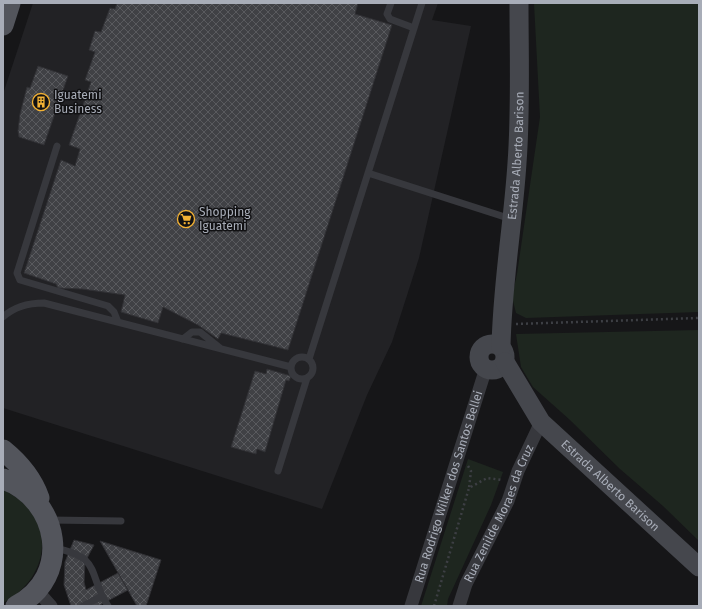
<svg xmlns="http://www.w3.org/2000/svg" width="702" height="609" viewBox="0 0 702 609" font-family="'Fira Sans',sans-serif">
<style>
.built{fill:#222225}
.grass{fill:#1e261f}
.building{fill:url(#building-cross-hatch);stroke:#303034}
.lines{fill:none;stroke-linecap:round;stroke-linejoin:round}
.path{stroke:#3d3f44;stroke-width:2.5;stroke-dasharray:2 3;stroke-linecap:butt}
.lane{stroke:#37383d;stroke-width:7}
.street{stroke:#37383d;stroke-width:13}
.secondary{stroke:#45474d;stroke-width:19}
.primary{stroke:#53555c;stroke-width:21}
.labels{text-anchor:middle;stroke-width:3;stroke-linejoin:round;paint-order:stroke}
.poi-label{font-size:12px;fill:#a8adb8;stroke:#111113;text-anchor:start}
.street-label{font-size:12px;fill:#a8adb8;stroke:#111113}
</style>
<defs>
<pattern id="building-cross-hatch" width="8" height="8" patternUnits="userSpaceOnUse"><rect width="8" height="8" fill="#404145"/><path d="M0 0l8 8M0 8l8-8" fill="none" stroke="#595a5e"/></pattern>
</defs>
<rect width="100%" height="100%" fill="#161618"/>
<path class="built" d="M33 3H438L432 20 471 26 419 258 392 342 367 395 322 509 3 408V94Z"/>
<path class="grass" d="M534 3H699V312L526 318 516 313 512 297 517 274 540 117Z
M699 330V541L663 506 620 469 570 420 533 387 521 367 516 334Z
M468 459 503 472 491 505 448 599 447 606H421Z
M3 490C57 515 53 576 3 603Z"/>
<path class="building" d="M117 3H358L355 14 392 25 288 350 221 333 218 339 198 325 163 307 158 323 121 312 125 295 82 289 58 288 56 284 24 273 61 160 75 166 80 149 69 145 91 82 85 80 95 52 89 50 95 31 101 32 110 8 115 9Z
M38 66 68 76 44 145 19 137 18 131 20 114 27 87 30 88Z
M267 369 291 376 289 381 286 380 265 452 257 449 256 454 231 447 255 371 266 374Z
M74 540 94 545 85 562 84 582 86 590 118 573 128 590 98 606H71L64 585 65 562Z
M100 541 161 560 146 606H137Z"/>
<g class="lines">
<path class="path" d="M516 324 699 318
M468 466 471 471 469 488 487 478 502 480
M434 606 469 488"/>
<path class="lane" d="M391 3 387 14 390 19 414 28
M57 146 17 273 20 280 108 306 114 312 118 322
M368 173 511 219
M3 317C14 307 30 303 44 303L291 367
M183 339 192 332H200L220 348
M291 368a11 11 0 1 1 22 0a11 11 0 1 1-22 0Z
M309 359 422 3
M278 471 307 378
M50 520 121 521
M54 548C103 557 87 574 108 606
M83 606 102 596"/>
<g class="street">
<path d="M42 596 51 606"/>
<path id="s1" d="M411 606 486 368"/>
<path id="s2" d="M459 606 466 584 508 501 518 471 541 422"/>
</g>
<g class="secondary">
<circle cx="492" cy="357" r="13"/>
<path id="s3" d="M501 347C502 286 513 225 517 163 521 110 519 56 519 3"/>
<path id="s4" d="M505 362 541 422 699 567"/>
</g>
<path class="primary" d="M3 25 10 3
M3 450C19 463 32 478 39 498
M3 479C60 499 73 577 16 606"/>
</g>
<defs>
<g id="building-ring" transform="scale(0.9)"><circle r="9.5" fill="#111113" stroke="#f2b134" stroke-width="1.5"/><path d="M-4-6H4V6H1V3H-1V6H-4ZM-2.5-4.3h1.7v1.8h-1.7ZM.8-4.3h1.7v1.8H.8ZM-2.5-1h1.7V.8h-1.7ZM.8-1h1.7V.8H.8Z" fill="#f2b134"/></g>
<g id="supermarket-ring" transform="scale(0.9)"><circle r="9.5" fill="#111113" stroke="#f2b134" stroke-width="1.5"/><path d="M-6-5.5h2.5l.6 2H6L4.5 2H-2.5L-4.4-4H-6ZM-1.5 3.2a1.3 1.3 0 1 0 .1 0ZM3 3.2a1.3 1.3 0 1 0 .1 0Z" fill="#f2b134"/></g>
</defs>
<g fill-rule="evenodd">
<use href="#building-ring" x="41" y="102"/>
<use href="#supermarket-ring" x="186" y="219"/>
</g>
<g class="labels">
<g class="poi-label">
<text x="54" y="99">Iguatemi<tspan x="54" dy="14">Business</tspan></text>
<text x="199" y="216">Shopping<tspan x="199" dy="14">Iguatemi</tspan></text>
</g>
<g class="street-label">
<text dy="4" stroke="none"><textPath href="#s3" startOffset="192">Estrada Alberto Barison</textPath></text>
<text dy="4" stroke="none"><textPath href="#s4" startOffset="164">Estrada Alberto Barison</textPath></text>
<text dy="4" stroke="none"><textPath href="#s1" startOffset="125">Rua Rodrigo Wilker dos Santos Bellei</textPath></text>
<text dy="4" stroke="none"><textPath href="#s2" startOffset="101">Rua Zenilde Moraes da Cruz</textPath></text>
</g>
</g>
<rect width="702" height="609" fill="none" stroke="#a8adb8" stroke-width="8"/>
</svg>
